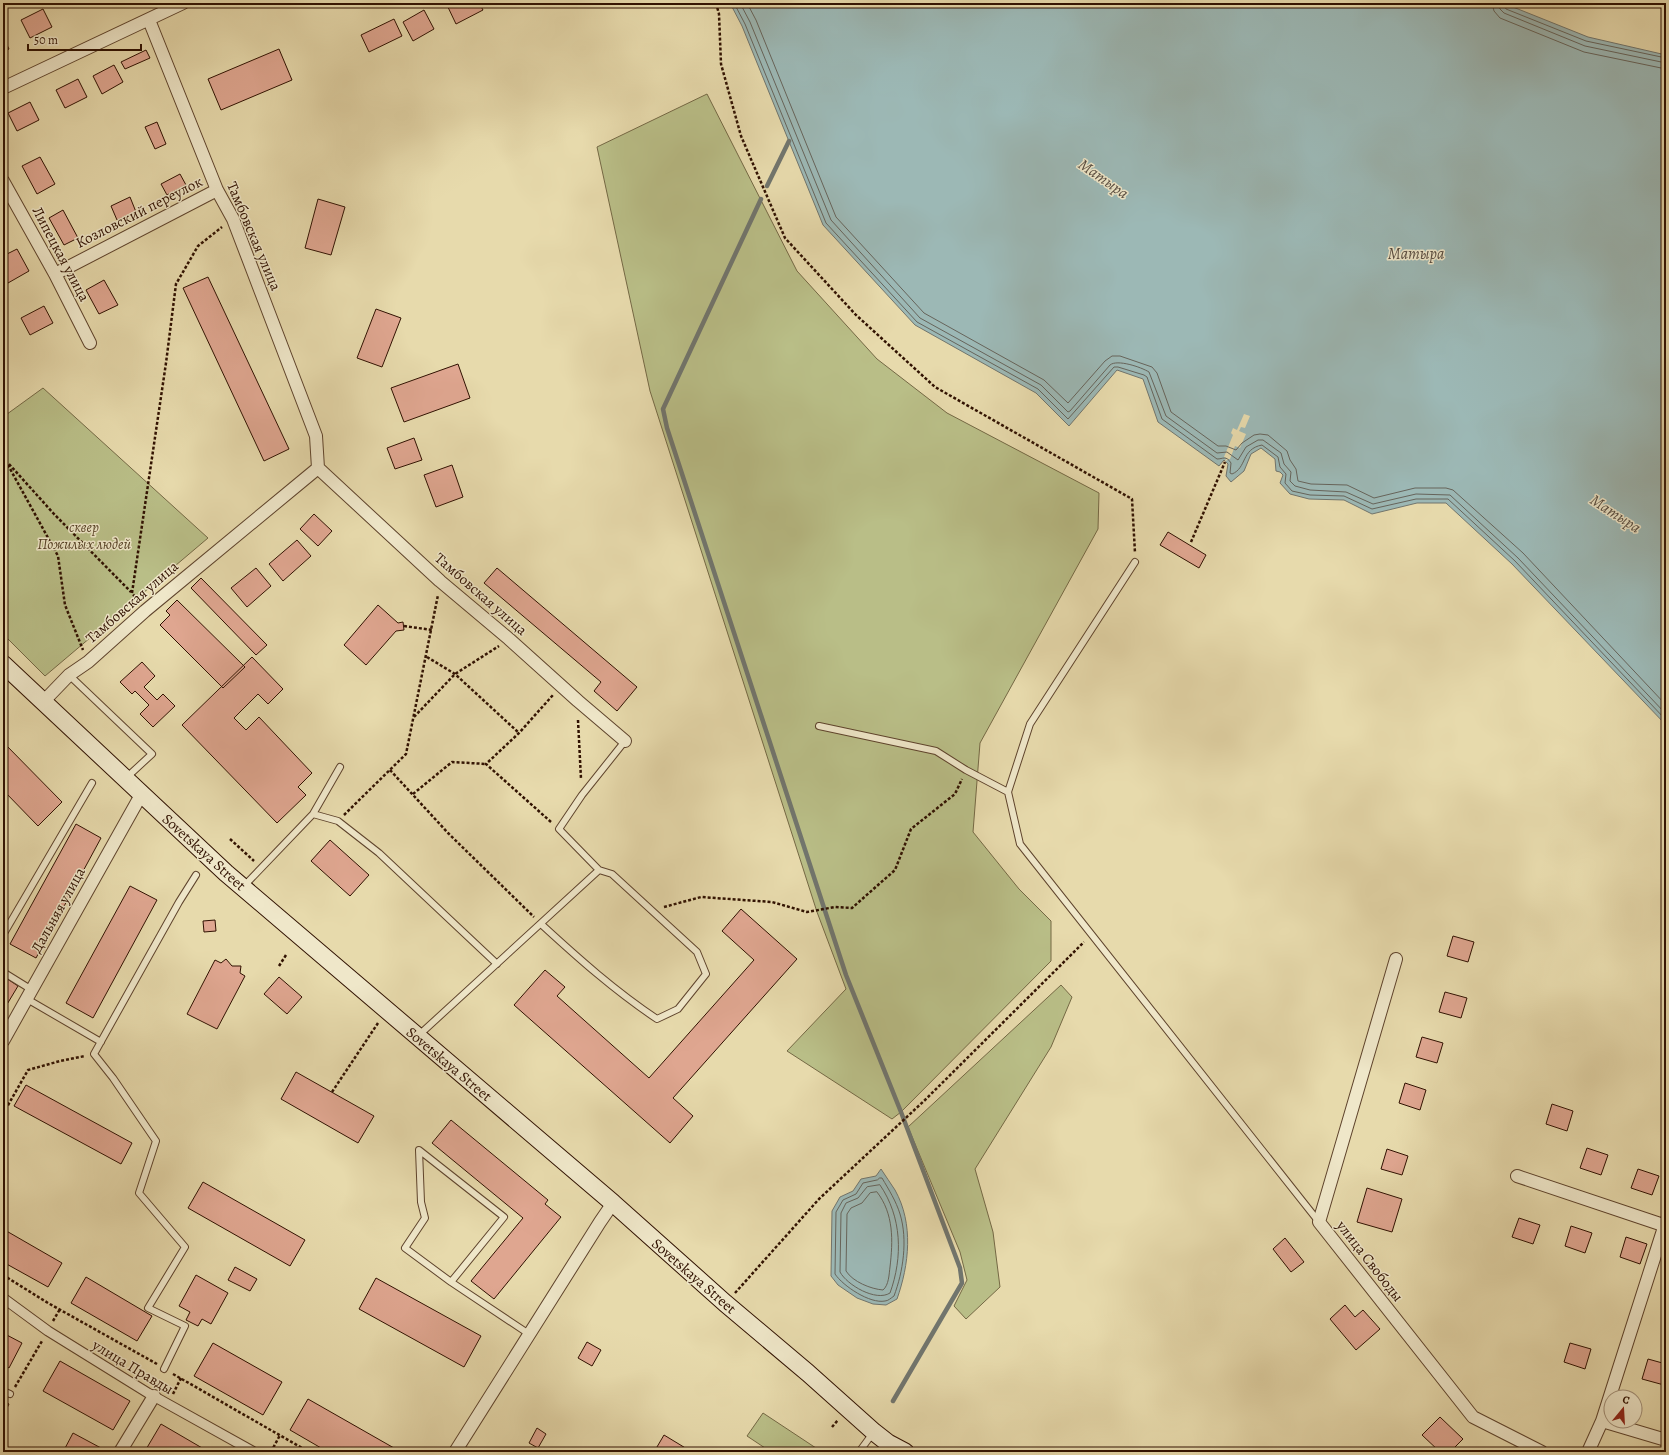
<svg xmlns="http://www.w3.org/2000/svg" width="1669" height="1455" viewBox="0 0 1669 1455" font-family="Alegreya,serif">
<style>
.green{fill:#b9be87;stroke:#746844}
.water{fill:#9cb8b5;stroke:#71756d}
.pier{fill:#e7daac}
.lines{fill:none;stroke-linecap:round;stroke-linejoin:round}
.shore{stroke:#66645b;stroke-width:1}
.stream{stroke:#71756d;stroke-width:4.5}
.building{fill:#dfa690;stroke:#301101}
.service-casing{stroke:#5e432c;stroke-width:8}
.pedestrian-casing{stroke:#5e432c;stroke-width:11}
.minor-casing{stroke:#5e432c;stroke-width:14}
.secondary-casing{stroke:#301101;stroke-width:19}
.path{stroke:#301101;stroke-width:2.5;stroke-dasharray:3 2;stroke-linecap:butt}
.service{stroke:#efe7c9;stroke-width:6}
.pedestrian{stroke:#efe7c9;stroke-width:9}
.minor{stroke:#efe7c9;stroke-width:12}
.secondary{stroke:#efe7c9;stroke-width:17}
.labels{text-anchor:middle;stroke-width:3;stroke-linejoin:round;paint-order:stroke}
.street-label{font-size:15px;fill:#301101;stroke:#efe7c9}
.park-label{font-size:15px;font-style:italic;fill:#594529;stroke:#efe7c9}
.water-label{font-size:16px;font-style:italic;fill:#564b40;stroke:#efe7c9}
</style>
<rect width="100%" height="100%" fill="#e7daac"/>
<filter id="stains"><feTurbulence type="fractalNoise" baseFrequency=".005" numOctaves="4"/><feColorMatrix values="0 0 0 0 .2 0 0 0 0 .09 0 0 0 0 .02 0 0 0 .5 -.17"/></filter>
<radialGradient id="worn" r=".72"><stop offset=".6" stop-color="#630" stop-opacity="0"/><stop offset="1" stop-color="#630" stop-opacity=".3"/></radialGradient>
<path class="green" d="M707 94 797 271 877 359 947 413 1099 493 1098 529 980 743 973 832 1019 889 1051 921V961L901 1112 892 1119 787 1051 846 989 817 912 650 391 597 147Z
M43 388 208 538 45 676 3 634V417Z
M1061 985 1072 997 1051 1047 975 1169 993 1232 1000 1287 966 1319 954 1306 967 1280 960 1252 908 1127Z
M763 1413 822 1452H771L747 1436Z"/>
<path class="water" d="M730 3H1503L1588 37 1666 55V725L1512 564 1446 503H1417L1372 514 1344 500 1309 499 1290 494 1280 483 1283 475 1280 472 1276 471 1275 459 1261 448 1251 454 1244 471 1231 482 1226 476 1228 464 1224 460 1219 466 1158 422 1143 379 1117 370 1069 426 1036 393 915 325 823 225 742 26Z
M881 1169C886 1176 890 1183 895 1190 914 1224 909 1265 897 1299L886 1305 873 1304 857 1298 838 1285 831 1276 832 1211 840 1197 853 1191 861 1179 876 1176Z"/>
<path class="pier" d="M1244 414 1250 416 1245 428 1241 427 1239 431 1246 434 1240 448 1235 446 1230 459H1228L1225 462 1226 458 1224 457 1233 435 1231 433 1233 428 1237 430Z"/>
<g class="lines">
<path class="shore" d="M734 3 745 24 826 223 917 322 1038 389 1068 419 1114 367H1118L1144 375 1147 377 1162 419 1217 459C1223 459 1226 455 1231 463L1230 473 1232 474C1247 468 1241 449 1262 445L1278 457 1280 467 1286 474 1285 483 1292 491 1310 495 1344 496 1372 509 1416 499H1448L1515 561 1666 720
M740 3 750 22 831 220 920 318 1041 385 1068 412 1070 411 1110 365C1117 359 1141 367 1149 372L1166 416 1217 453 1227 452 1238 460 1246 447 1258 440H1263L1281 453 1284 464 1291 472 1290 481 1295 486 1310 490 1346 492 1373 504 1416 494 1450 495 1518 558 1666 714
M747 3 756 20 836 217 924 313 1044 380 1068 403 1105 361 1112 356H1120L1152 367 1157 373 1171 412 1218 446H1226L1236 450 1242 443 1254 435 1260 434 1268 435 1287 451 1290 460 1296 469 1298 481 1311 484 1347 485 1374 498 1415 488H1446L1453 490 1523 553 1666 705
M1492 3 1494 11 1500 18 1584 52 1666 69
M1498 3 1500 9 1504 13 1585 46 1666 63
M1503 3 1506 9 1586 41 1666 58
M880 1178H882C889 1190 896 1201 900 1214 908 1240 903 1272 894 1296 891 1298 888 1301 885 1301 870 1304 843 1286 835 1274L836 1212 843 1200 856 1194 863 1183 877 1180Z
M880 1185C902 1217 903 1257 890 1293 876 1302 847 1285 840 1272L841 1213 846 1203 858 1198 867 1187Z
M877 1192C894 1214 893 1241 890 1267 889 1274 889 1285 883 1290 871 1289 853 1282 846 1271L847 1214 851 1208 862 1203 870 1193Z"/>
<path class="stream" d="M767 186 789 141
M761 199 663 409 667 428 846 975 901 1112 960 1268 962 1283 893 1401"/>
</g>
<path class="building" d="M446 3H479L483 10 456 24Z
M43 9 52 27 30 38 21 20Z
M424 10 434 29 413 41 403 22Z
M394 19 402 36 369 52 361 35Z
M3 37 9 49 3 52Z
M279 49 292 80 221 110 208 79Z
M146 50 150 58 125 69 121 62Z
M114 65 123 82 102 94 93 76Z
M78 79 87 97 65 108 56 90Z
M30 102 39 120 17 131 8 113Z
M157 122 166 144 155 149 145 127Z
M40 157 55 184 37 194 22 166Z
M180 174 186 185 167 195 161 184Z
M130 197 136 212 117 220 111 206Z
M318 199 345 207 331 255 305 248Z
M63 210 78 238 64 245 49 218Z
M17 249 29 271 8 283 3 273V256Z
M208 277 289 449 264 461 183 288Z
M104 280 118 305 99 314 86 290Z
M44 306 53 323 30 335 21 318Z
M376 309 401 318 382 367 357 358Z
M458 364 470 398 404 422 391 388Z
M414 438 422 460 395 469 387 448Z
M452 465 463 497 436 507 424 475Z
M314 514 332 531 318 546 300 529Z
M1168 532 1206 555 1199 568 1160 545Z
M297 540 311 556 283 581 269 564Z
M256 568 271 586 247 607 231 588Z
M497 568 637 687 617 711 594 691 601 682 484 583Z
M201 578 267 645 256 655 191 588Z
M177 600 245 667 223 688 160 625 170 615 166 611Z
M378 605 398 623 403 622 404 630 396 631 366 665 344 645Z
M252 657 283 689 268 704 258 694 234 718 246 730 259 717 312 773 298 787 306 795 277 823 182 725Z
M142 662 155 676 144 687 157 700 163 694 175 706 153 727 140 714 149 705 135 691 132 694 120 682Z
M3 742 62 802 38 826 3 790Z
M76 824 101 838 36 958 10 944Z
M330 840 369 875 350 896 311 861Z
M130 886 157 900 93 1018 66 1003Z
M741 909 797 959 673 1098 693 1116 670 1143 514 1005 545 970 565 987 557 996 649 1078 754 960 722 931Z
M215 920 216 931 204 932 203 921Z
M1453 936 1474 942 1468 962 1447 956Z
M226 959 232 966H241L240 973 245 976 217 1029 187 1014 215 960 221 963Z
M3 976 18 986 3 1011Z
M279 977 302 997 287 1014 264 994Z
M1445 992 1467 998 1461 1018 1439 1012Z
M1422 1037 1443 1043 1437 1063 1416 1057Z
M296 1072 374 1116 358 1143 281 1099Z
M1405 1083 1426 1090 1420 1110 1399 1103Z
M26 1085 132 1143 121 1164 14 1106Z
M1552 1104 1573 1111 1567 1131 1546 1124Z
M451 1120 548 1200 545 1204 561 1217 494 1299 471 1281 523 1218 432 1143Z
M1587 1148 1608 1155 1601 1175 1580 1168Z
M1387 1149 1408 1156 1402 1175 1381 1169Z
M1638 1169 1659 1176 1652 1195 1631 1188Z
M203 1182 305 1240 290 1266 188 1208Z
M1367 1188 1402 1199 1392 1232 1357 1222Z
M1519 1218 1540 1225 1533 1244 1512 1237Z
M1571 1226 1592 1233 1585 1253 1565 1246Z
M3 1229 62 1263 48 1287 3 1262Z
M1626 1237 1647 1244 1640 1264 1620 1257Z
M1285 1238 1304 1262 1291 1272 1273 1249Z
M235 1267 257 1279 250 1291 228 1280Z
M196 1275 228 1293 211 1324 202 1319 198 1326 186 1320 190 1312 179 1306Z
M86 1277 152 1316 137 1341 71 1303Z
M376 1278 481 1336 464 1367 359 1309Z
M1345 1305 1355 1317 1363 1310 1380 1329 1356 1350 1330 1319Z
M3 1333 22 1343 9 1368 3 1364Z
M587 1342 601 1350 592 1366 578 1358Z
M213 1343 282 1382 263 1415 194 1376Z
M1570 1343 1591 1349 1585 1369 1564 1362Z
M1648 1359 1666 1364V1377L1664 1385 1642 1379Z
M60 1361 130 1401 113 1430 43 1391Z
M308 1399 401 1452H328L290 1430Z
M3 1401 9 1404 3 1416Z
M1440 1417 1463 1439 1450 1452H1440L1422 1435Z
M161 1424 209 1452 145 1451Z
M537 1428 546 1434 538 1448 529 1443Z
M73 1433 101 1448 99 1452H63Z
M664 1435 692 1452H654Z"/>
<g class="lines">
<g class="service-casing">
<path id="service" d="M1135 562 1030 724 1008 792 1020 844 1319 1222
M69 675 152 754 126 778
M819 726 936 751 966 770 1008 792
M313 814 338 821 379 853 497 964
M244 886 313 814 340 767
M541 924C578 958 615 991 657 1019L678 1009 706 974 697 952 612 874 599 870
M3 935 92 783
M3 972 32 990
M27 999 101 1042
M419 1035 599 870 559 829 582 795 625 741
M451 1282 405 1248 425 1218 421 1202 419 1150 504 1217 451 1282 529 1334
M164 1369 185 1326 148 1308 185 1247 139 1193 156 1141 113 1078 94 1054 179 902 196 875
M3 1391 10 1394
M859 1452 873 1433"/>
</g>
<g class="pedestrian-casing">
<path id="pedestrian" d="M3 1298 48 1331 148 1393 254 1452"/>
</g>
<g class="minor-casing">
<path id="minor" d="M149 20 217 190 233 219 316 436 318 468 440 581 509 639 578 701 625 741
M3 88 183 3
M3 181 55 274 90 343
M55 274 217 190
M43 702 69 675 88 662 145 611 318 468
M1396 959 1319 1222 1473 1417 1542 1452
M3 1041 141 795
M1517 1176 1666 1226
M1602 1421 1666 1440
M120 1452 154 1396
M455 1452 600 1222 613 1203
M1588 1452 1602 1421 1666 1221"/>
</g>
<g class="secondary-casing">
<path id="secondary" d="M3 664 226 873 613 1203 725 1303 808 1373 874 1432 888 1443 905 1452"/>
</g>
<path class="path" d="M716 3 719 14 721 64 741 136 785 238 856 315 935 387 1132 499 1135 553
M3 456 58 556 65 605 83 650
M9 464 54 514 131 592
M1191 542 1225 462
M138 601 132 593 166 363 176 284 198 246 222 227
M404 626 432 630
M427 657 455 674 519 733
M414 717 455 674 499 646
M578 720 581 779
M390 770 448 833 534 917
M413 794 452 762 486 764
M344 815 406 754 438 595
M551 822 486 764 519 733 553 695
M230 839 254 861
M664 907 701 897 772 902 807 912 835 907 852 908 895 870 911 829 955 794 962 779
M279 966 286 955
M332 1092 378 1023
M3 1114 28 1070 60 1061 85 1056
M3 1275 48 1303 157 1364
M735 1293 819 1199 925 1100 1084 942
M53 1321 60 1309
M173 1374 309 1452
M15 1387 42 1341
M173 1394 181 1378
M832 1427 838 1420
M271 1452 280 1435"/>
<use href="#service" class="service"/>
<use href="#pedestrian" class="pedestrian"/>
<use href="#minor" class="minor"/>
<use href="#secondary" class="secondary"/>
</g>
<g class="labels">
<g class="street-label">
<text transform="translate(139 212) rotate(-27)" y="5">Козловский переулок</text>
<text transform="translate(254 236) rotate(67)" y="5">Тамбовская улица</text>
<text transform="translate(61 254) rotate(62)" y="5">Липецкая улица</text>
<text transform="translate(481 594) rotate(41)" y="5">Тамбовская улица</text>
<text transform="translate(132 602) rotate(-41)" y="5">Тамбовская улица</text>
<text transform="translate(204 852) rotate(42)" y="5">Sovetskaya Street</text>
<text transform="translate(58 910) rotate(-61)" y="5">Дальняя улица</text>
<text transform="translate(449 1064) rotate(40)" y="5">Sovetskaya Street</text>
<text transform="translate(1370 1261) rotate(52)" y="5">улица Свободы</text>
<text transform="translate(694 1276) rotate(41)" y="5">Sovetskaya Street</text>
<text transform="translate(133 1367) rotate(31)" y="5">улица Правды</text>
</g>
<g class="park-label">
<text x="84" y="532">сквер<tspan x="84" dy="17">Пожилых людей</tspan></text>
</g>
<g class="water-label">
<text transform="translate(1104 178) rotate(35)" y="6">Матыра</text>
<text x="1416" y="259">Матыра</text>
<text transform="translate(1616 513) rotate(33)" y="6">Матыра</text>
</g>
</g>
<rect width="1669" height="1455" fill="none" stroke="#e7daac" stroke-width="16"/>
<rect x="4" y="4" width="1661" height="1447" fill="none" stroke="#301101" stroke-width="2"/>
<rect x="8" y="8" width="1653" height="1439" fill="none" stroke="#301101"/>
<g transform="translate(1623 1409) rotate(18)"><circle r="19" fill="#efe7c9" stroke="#a39179"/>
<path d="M0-3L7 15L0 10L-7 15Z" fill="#8f2418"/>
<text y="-6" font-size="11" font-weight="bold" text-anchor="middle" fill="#301101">С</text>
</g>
<path d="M28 44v6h113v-6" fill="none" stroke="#301101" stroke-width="2"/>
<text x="34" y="44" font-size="12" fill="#301101" stroke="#efe7c9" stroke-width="3" paint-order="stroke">50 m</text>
<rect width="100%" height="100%" filter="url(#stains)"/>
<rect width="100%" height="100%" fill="url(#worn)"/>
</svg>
